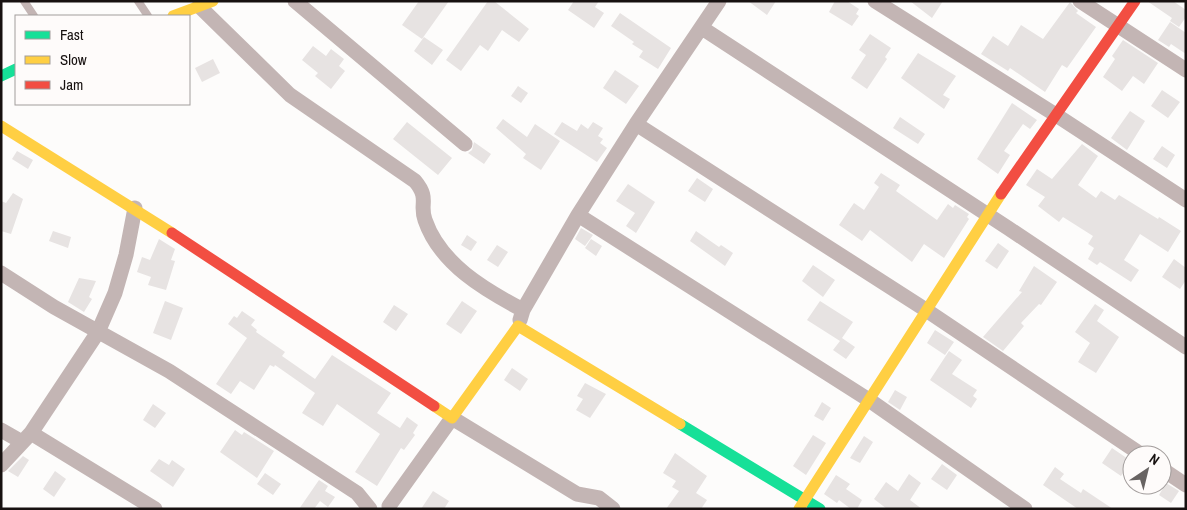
<svg xmlns="http://www.w3.org/2000/svg" width="1187" height="510" viewBox="0 0 1187 510" font-family="'Archivo Narrow',sans-serif">
<style>
.building{fill:#e7e3e2}
.lines{fill:none;stroke-linecap:round;stroke-linejoin:round}
.lane{stroke:#c3b5b4;stroke-width:8}
.street{stroke:#c3b5b4;stroke-width:15}
.fast{stroke:#16e098;stroke-width:11}
.slow{stroke:#ffcf43;stroke-width:11}
.jam{stroke:#f24e42;stroke-width:11}
</style>
<rect width="100%" height="100%" fill="#fdfcfb"/>
<path class="building" d="M419 1H449L422 39 402 25Z
M488 1H494L529 29 519 42 502 30 488 51 480 45 461 71 446 60Z
M574 1H599L595 7 604 13 594 28 568 10Z
M748 1H776L767 15Z
M835 1H847L859 9 856 14 859 16 852 26 829 12Z
M910 1H943L932 18Z
M1147 1H1173L1186 10V17L1179 27 1170 21 1172 18Z
M1070 2 1078 11 1076 13 1096 27 1067 68 1062 65 1045 92 1010 68 1008 71 981 54 993 36 1008 46 1021 25 1043 39Z
M620 13 671 48 658 69 639 57 643 51 632 44 634 42 611 26Z
M1170 22 1186 33V54L1171 44 1169 47 1158 40Z
M870 34 891 48 885 57 887 59 867 89 851 78 866 55 859 50Z
M424 37 443 50 432 65 414 51Z
M1123 40 1158 63 1144 84 1133 76 1122 91 1103 77 1115 59 1112 56Z
M313 46 326 56 331 49 344 59 339 66 345 71 331 89 315 76 318 73 302 60Z
M918 53 956 76 943 95 950 99 944 109 901 78Z
M213 59 220 73 202 82 195 68Z
M615 70 639 86 626 104 603 88Z
M518 86 528 93 521 103 511 96Z
M1162 90 1180 102 1168 118 1151 106Z
M1012 103 1037 120 1030 129 1023 124 1004 151 1010 155 998 174 977 159Z
M1130 111 1145 121 1127 150 1111 138Z
M900 117 925 134 918 144 893 128Z
M503 119 527 137 535 124 560 141 541 170 523 158 526 154 496 128Z
M407 122 452 158 438 175 393 139Z
M562 122 577 131 581 124 588 129 593 122 603 128 598 136 603 139 600 143 607 148 597 162 554 134Z
M474 142 491 154 484 164 468 153 472 150Z
M1082 144 1098 156 1078 185 1096 198 1101 191 1115 200 1119 195 1158 219 1159 217 1181 231 1168 252 1140 234 1124 260 1139 270 1131 282 1100 262 1097 265 1088 259 1094 248 1088 244 1093 236 1063 217 1059 222 1038 206 1045 197 1026 185 1037 169 1052 179Z
M1162 146 1175 155 1167 168 1153 159Z
M17 151 33 160 28 169 12 159Z
M881 173 900 185 896 191 937 220 948 204 953 208 955 205 969 214 967 217 969 219 944 258 924 244 912 262 870 230 862 241 839 225 854 203 864 210 879 187 874 183Z
M697 178 713 189 705 202 688 191Z
M628 184 655 202 636 233 626 226 635 213 616 201Z
M13 193 23 199 11 234 1 231V201L6 203Z
M581 228 593 235 585 246 575 239Z
M53 231 71 237 68 248 49 241Z
M696 231 719 247 721 245 733 253 725 266 690 241Z
M467 235 477 242 471 251 461 245Z
M159 239 175 249 171 260 175 261 166 290 148 285 151 277 137 272 142 257 150 260Z
M591 239 602 246 596 256 585 248Z
M998 243 1009 251 997 269 985 261Z
M497 245 508 252 498 267 487 260Z
M1174 259 1186 268V280L1180 289 1162 277Z
M813 265 835 280 823 297 802 281Z
M1034 266 1057 282 1041 305 1039 304 1021 323 1024 326 1003 351 983 337 1022 292 1019 291Z
M79 278 96 281 89 297 92 299 84 312 68 302Z
M165 301 183 308 171 340 153 333Z
M462 301 477 311 461 334 446 324Z
M820 301 853 322 842 338 855 347 846 359 833 350 840 341 807 320Z
M1095 304 1104 310 1097 321 1119 337 1096 373 1078 362 1090 343 1075 332Z
M394 305 408 314 396 331 383 322Z
M242 311 255 320 251 325 257 330 256 332 285 352 282 356 315 379 332 355 391 393 377 413 400 428 407 417 418 425 413 433 415 435 404 450 401 448 377 486 355 472 380 434 337 404 323 426 302 413 315 393 275 365 274 367 270 365 254 390 240 381 231 394 216 384 247 338 228 324 234 316 237 318Z
M935 330 954 342 945 355 927 343Z
M949 351 962 360 952 374 977 390 973 396 977 399 971 408 930 380Z
M512 368 528 379 520 391 504 380Z
M585 383 606 394 590 418 576 410 583 399 577 396Z
M895 390 907 397 900 410 888 402Z
M822 402 831 408 823 421 814 416Z
M153 404 166 413 155 428 143 420Z
M235 430 242 435 244 432 274 451 257 478 220 452Z
M813 435 826 443 806 475 793 466Z
M864 436 873 442 860 463 850 458Z
M1112 448 1131 461 1121 476 1102 463Z
M675 453 707 476 696 493 707 500 701 509H666L679 491 672 487 676 481 663 473Z
M23 456 29 460 18 477 8 471Z
M159 459 169 465 172 460 185 469 173 487 150 471Z
M942 464 957 475 947 490 931 479Z
M1055 467 1064 474 1060 479 1081 493 1083 489 1113 509H1078L1043 485Z
M55 471 66 479 54 497 43 489Z
M265 473 281 484 273 495 257 484Z
M909 474 921 483 910 500 922 509H887L874 499 886 482 898 491Z
M836 475 850 484 846 489 862 500 857 509H851L839 500 837 503 824 494Z
M319 480 328 486 325 491 335 497 328 507 320 501 314 509H299Z
M1166 483 1179 491 1171 503 1159 495Z
M433 491 449 501 444 509H421Z"/>
<g class="lines">
<path class="lane" d="M24 1 34 16
M138 1 148 16"/>
<path class="street" d="M295 1 465 144
M875 1 1056 115 1186 200
M1080 1 1186 70
M199 6 290 95 415 181C430 199 419 204 425 220 440 264 485 290 523 310
M702 28 1008 228 1186 347
M636 124 926 310 1142 455
M578 215 869 400 1025 509
M1 273 54 307 169 371 357 493 370 509
M520 320 523 310 578 215 636 124 719 1
M1 430 22 442
M31 433 155 509
M1 465 31 433 98 332 115 293 126 255 135 208
M1162 469 1186 485
M389 506 452 418 577 494 599 498 613 509"/>
<path class="fast" d="M1 76 16 69
M680 424 820 509"/>
<path class="slow" d="M173 16 213 1
M1 126 172 233
M434 406 452 418 518 326 680 424
M799 509 1001 194"/>
<path class="jam" d="M1001 194 1135 1
M172 233 434 406"/>
</g>
<rect width="1187" height="510" fill="none" stroke="#171110" stroke-width="5"/>
<rect x="15" y="15" width="175" height="90" fill="#fefbfa" stroke="#a29d9c"/>
<rect x="25" y="31" width="25" height="8" fill="#16e098" stroke="#a29d9c"/>
<text x="60" y="40" font-size="15" fill="#171110">Fast</text>
<rect x="25" y="56" width="25" height="8" fill="#ffcf43" stroke="#a29d9c"/>
<text x="60" y="65" font-size="15" fill="#171110">Slow</text>
<rect x="25" y="81" width="25" height="8" fill="#f24e42" stroke="#a29d9c"/>
<text x="60" y="90" font-size="15" fill="#171110">Jam</text>
<g transform="translate(1147 470) rotate(35)"><circle r="24" fill="#fefbfa" stroke="#a29d9c"/>
<path d="M0-4L9 19L0 12L-9 19Z" fill="#686362"/>
<text y="-8" font-size="14" font-weight="bold" text-anchor="middle" fill="#171110">N</text>
</g>
</svg>
